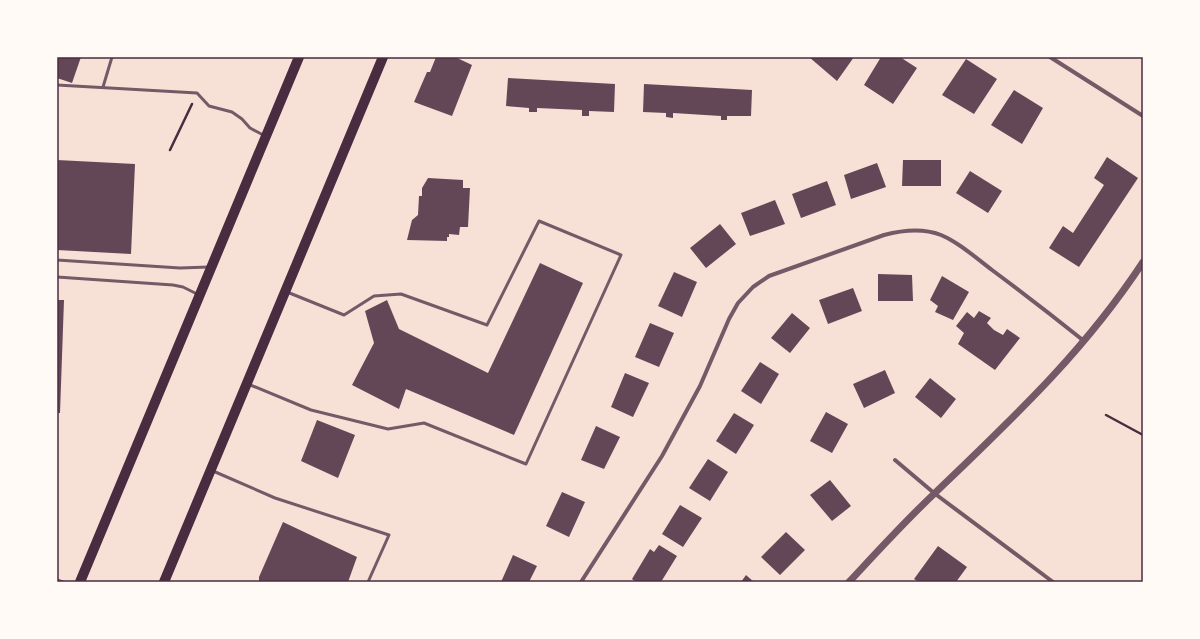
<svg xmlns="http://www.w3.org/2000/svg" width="1200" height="639" viewBox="0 0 1200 639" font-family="Roboto,sans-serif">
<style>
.building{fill:#644757}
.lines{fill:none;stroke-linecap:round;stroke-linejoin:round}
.path{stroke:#4a2c40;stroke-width:2.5}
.service{stroke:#755966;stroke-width:3}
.minor{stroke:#755966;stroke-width:4}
.tertiary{stroke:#755966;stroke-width:7}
.primary{stroke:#4a2c40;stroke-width:10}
.neatline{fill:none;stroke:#4a2c40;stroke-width:1.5}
</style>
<rect width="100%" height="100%" fill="#f7e1d7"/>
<path class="building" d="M57 57H81L72 83 57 78Z
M436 57H455L472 65 452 116 414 102 427 72H430Z
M809 57H854L837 81Z
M881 57H900L917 68 893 104 864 85Z
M966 59 997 79 974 114 942 95Z
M508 78 615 84 614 112 589 111V116H582V110L537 108V112H529V108L506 106Z
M644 84 752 90 751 116H727V120H721V116L673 113V118L666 117V113L643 112Z
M1014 90 1043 108 1022 144 991 125Z
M1107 157 1138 178 1079 267 1049 248 1063 226 1073 233 1104 185 1094 178Z
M57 160 135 164 131 254 57 250Z
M903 160H941V186H902Z
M877 163 886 187 851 199 844 175Z
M970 171 1002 191 988 213 956 193Z
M428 178 463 180V188H470L468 227H460L459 235 449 234V237H447V241L407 240 412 220 418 215 419 196H422V188Z
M827 181 836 205 801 218 792 194Z
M775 200 785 224 750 236 741 213Z
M720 224 736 244 706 268 690 248Z
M540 263 583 283 514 435 406 389 399 409 352 385 374 343 365 311 387 300 399 329 488 373Z
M674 272 697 282 682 317 658 306Z
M878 274 912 275 913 301H878Z
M942 276 969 292 953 320 935 312 938 306 930 300Z
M853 288 862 311 828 324 819 300Z
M57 300H64L60 413H57Z
M979 311 991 318 987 323 994 330 1003 335 1007 329 1020 338 995 370 958 344 964 333 956 326 967 312 974 318Z
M792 313 810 328 790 353 771 338Z
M650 323 674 333 659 367 635 357Z
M760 362 779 374 761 404 741 391Z
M885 370 895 393 864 408 853 384Z
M625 373 649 383 633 417 611 407Z
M930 378 956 399 941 418 915 397Z
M826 412 848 424 832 453 810 441Z
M734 413 754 425 736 454 716 441Z
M317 420 355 435 338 478 301 461Z
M596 426 620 437 604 469 581 460Z
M708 459 728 472 710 501 689 488Z
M830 480 851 506 832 521 810 495Z
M562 492 585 502 569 537 546 526Z
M680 505 702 518 683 547 662 534Z
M283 522 357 557 348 582H259V577Z
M786 532 805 550 780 575 761 557Z
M659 545 677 556 661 582H636L632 579 650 549 654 552Z
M938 546 967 567 956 582H919L914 579Z
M513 555 537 566 529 582H501Z
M746 575 754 582H741Z"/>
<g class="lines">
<path class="path" d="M170 150 192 104
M1106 415 1143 435"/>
<path class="service" d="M57 85 197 93 209 106 232 112 242 119 250 128 265 136
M103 87 112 57
M57 260 180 268 209 267
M57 277 173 285 183 287 199 295
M248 384 311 410 388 429 424 423 526 464 621 255 539 221 487 325 401 294 374 296 344 315 287 292
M213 471 275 498 389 535 368 582
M57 580 63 582"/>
<path class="minor" d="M1050 57 1143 116
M895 460 934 493 1053 582
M581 582 662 456 700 386 729 319 738 303 753 287 769 276 884 235C903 230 923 228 941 235 960 243 976 258 992 270 1023 293 1054 317 1084 341"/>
<path class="tertiary" d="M849 582C877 552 905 521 935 493 1012 419 1084 352 1143 262"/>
<path class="primary" d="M80 582 299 57
M164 582 383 57"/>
</g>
<rect width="1200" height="639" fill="none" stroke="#fffaf5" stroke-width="116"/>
<rect x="58" y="58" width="1084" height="523" class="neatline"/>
</svg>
